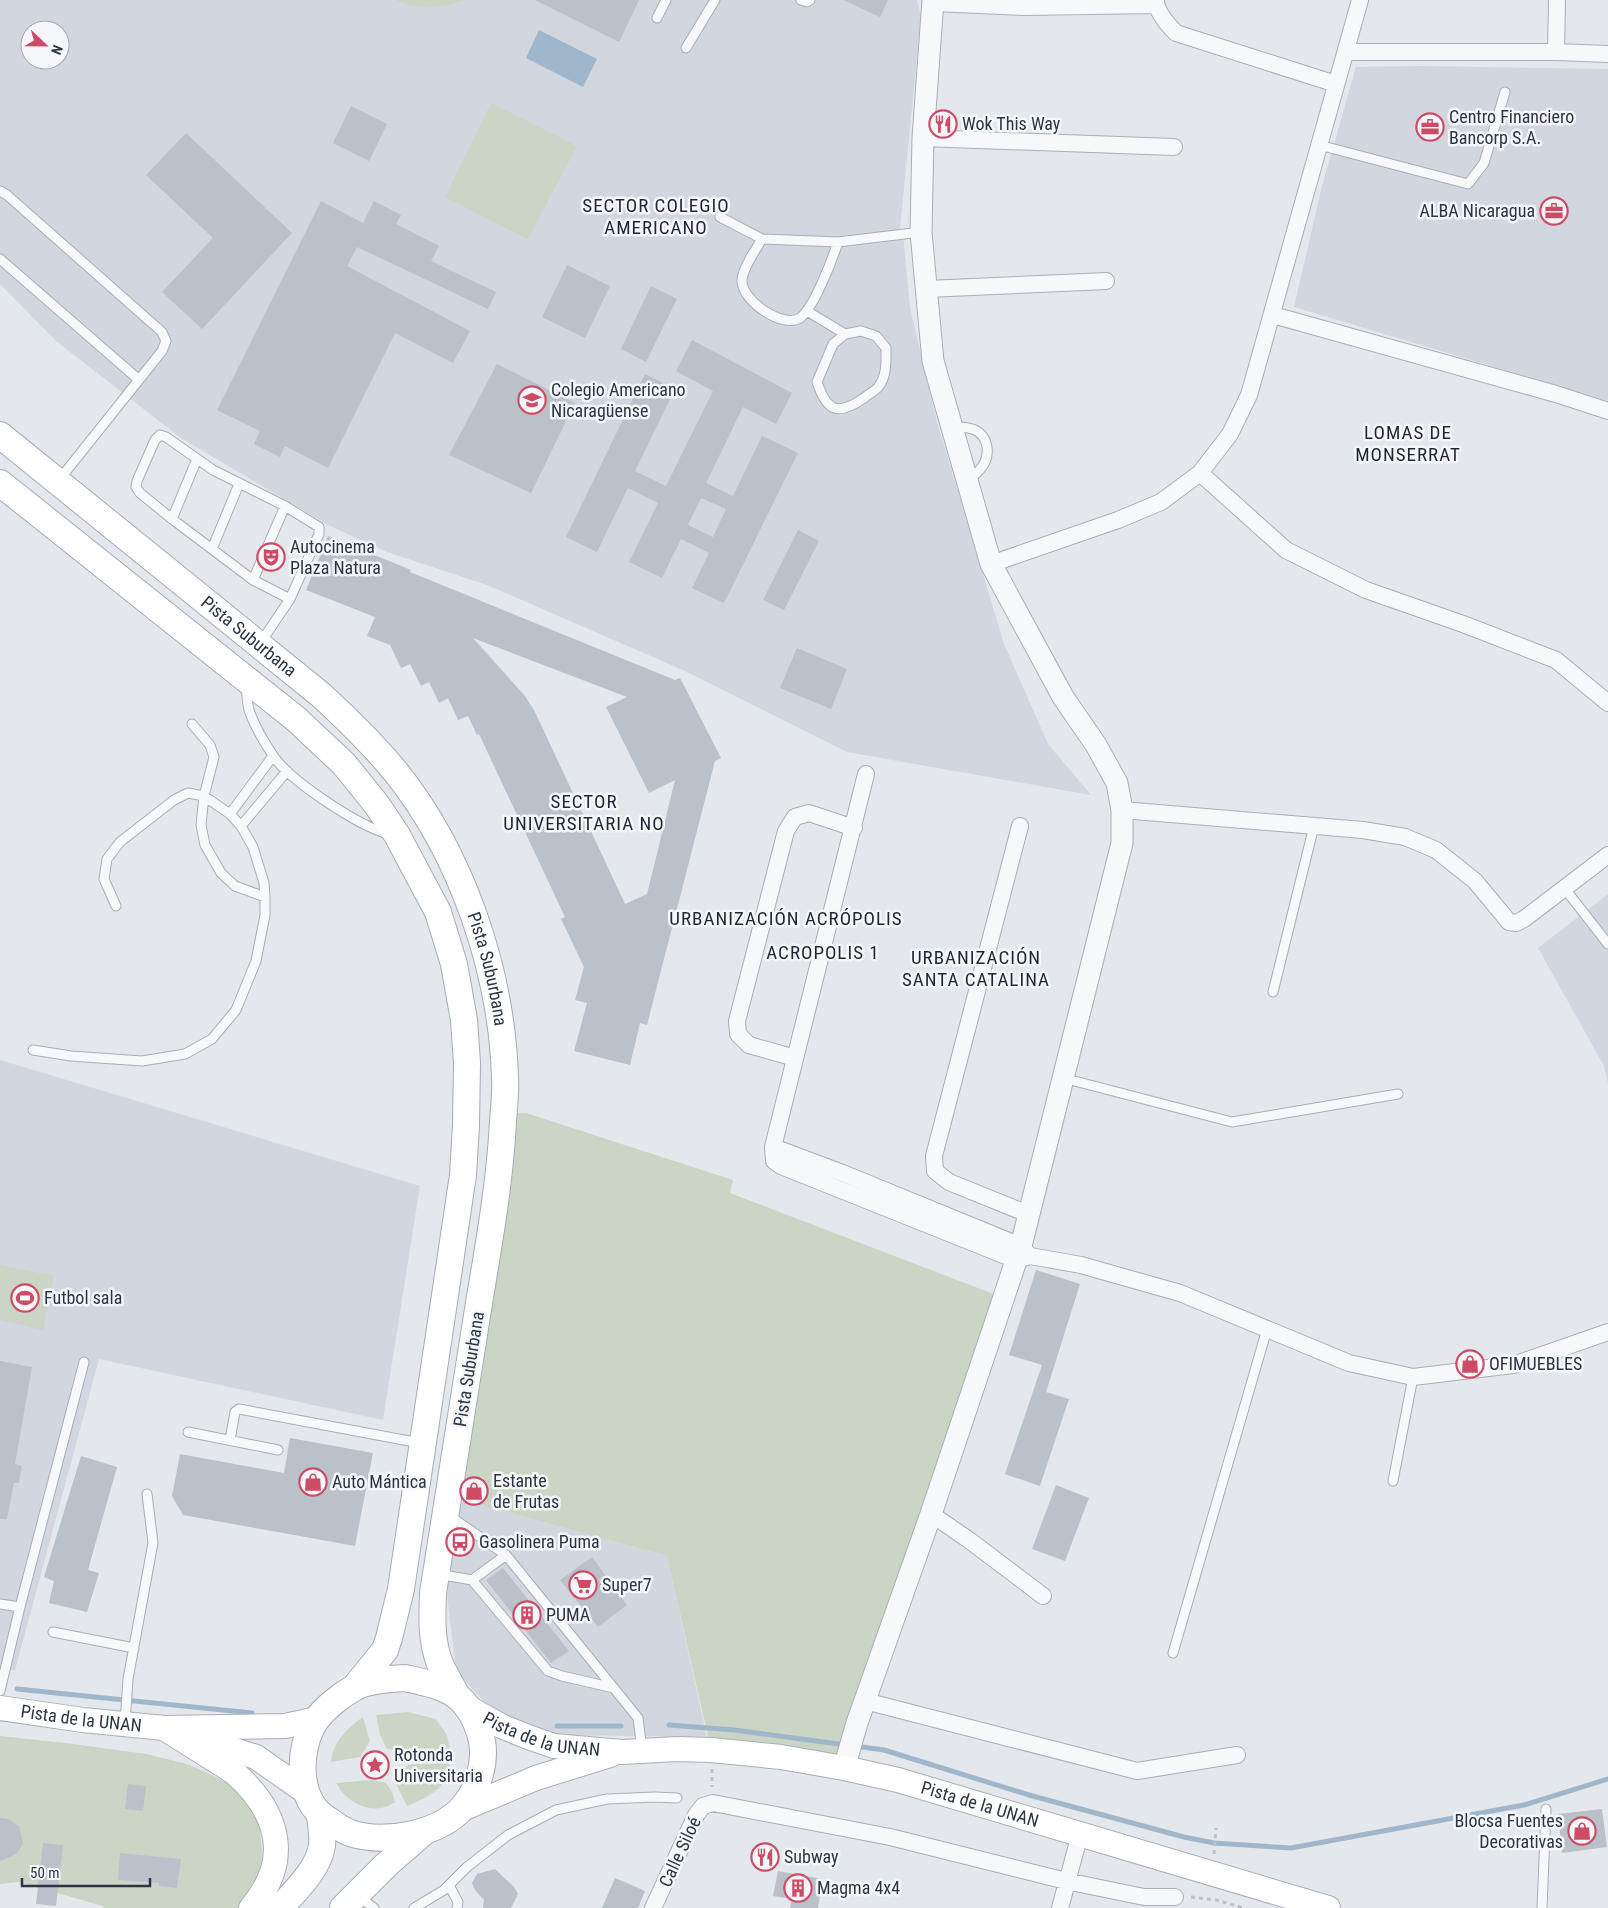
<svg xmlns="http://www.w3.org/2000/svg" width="1608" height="1908" viewBox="0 0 1608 1908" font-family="'Roboto Condensed',sans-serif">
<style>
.built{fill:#d2d6de;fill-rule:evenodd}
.green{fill:#cad5c5}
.water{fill:#a0b7cb}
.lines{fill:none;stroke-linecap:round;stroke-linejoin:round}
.stream{stroke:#a0b7cb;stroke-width:5}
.building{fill:#bbc1c9;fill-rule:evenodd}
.service-casing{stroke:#a9aeb6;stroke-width:11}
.minor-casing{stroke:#a9aeb6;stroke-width:18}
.tertiary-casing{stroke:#a9aeb6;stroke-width:23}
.secondary-casing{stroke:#a9aeb6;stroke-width:26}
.primary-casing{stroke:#a3acb7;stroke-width:28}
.path{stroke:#bec2c7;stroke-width:3;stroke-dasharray:4 4;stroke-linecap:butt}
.service{stroke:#f7f8fa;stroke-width:9}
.minor{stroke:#f7f8fa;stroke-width:16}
.tertiary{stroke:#f7f8fa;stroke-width:21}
.secondary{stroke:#fff;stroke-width:24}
.primary{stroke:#fff;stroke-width:26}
.labels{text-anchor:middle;stroke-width:5;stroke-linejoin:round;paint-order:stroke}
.poi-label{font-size:18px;fill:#2b3644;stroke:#f4f6f9;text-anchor:start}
.street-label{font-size:18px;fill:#2b3644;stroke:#f4f6f9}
.neighbourhood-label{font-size:19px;letter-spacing:1px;fill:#1d2735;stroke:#f4f6f9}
</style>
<rect width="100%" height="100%" fill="#e4e7ec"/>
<path class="built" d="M0 0H917L921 17 900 228 903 234 910 308 937 422 1004 644 1048 744 1091 795 847 752 685 671 487 585 387 552 328 525 181 438 56 341 0 284ZM30 30H60V60H30Z
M1420 66 1608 69V401L1294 307 1322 186 1356 67Z
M1608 894V1083L1604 1066 1538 948Z
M0 1060 420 1186 383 1420 99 1359 15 1670 0 1669Z
M459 1499 667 1556 707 1737 551 1735 490 1708 456 1671 447 1595Z"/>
<path class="green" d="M396 0H465C444 8 417 10 396 0Z
M491 103 577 146 528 239 445 197Z
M504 1113H526L733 1180 730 1193 1004 1298 844 1768 711 1750 667 1556 459 1499Z
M0 1265 54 1276 43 1330 0 1320Z
M408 1712 436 1719 447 1735 451 1755H409L386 1748 380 1734 376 1715Z
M363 1717 370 1741 360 1757 331 1762C333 1742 347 1728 363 1717Z
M0 1736 66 1743 146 1754 187 1764 208 1773 229 1784 246 1800 256 1815 260 1830 262 1852 260 1875 242 1904 239 1908H104L103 1906 18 1882 0 1884Z
M450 1762C450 1766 450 1771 448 1774 442 1791 422 1800 407 1806L393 1778 408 1765Z
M373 1780 386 1783 392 1792 395 1802C381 1813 359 1809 346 1796 342 1793 339 1787 336 1783Z"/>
<path class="water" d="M539 30 597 59 583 87 526 58Z"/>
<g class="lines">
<path class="stream" d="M17 1689 252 1713
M669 1725 734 1730 846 1745
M557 1726H621
M855 1746 884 1750 1029 1795 1184 1837 1214 1843 1291 1848 1524 1805 1608 1779"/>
</g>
<path class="building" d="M535 0H639L619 42Z
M843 0H888L880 17Z
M351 106 387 124 369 161 333 143Z
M186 133 292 233 202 329 162 292 213 238 146 175Z
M321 201 363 223 374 201 401 215 396 224 439 246 431 261 496 292 488 309 357 247 347 266 470 331 453 363 395 333 328 468 285 446 280 457 254 444 260 431 217 410Z
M567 265 610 286 585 338 542 317Z
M651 286 677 299 646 362 621 349Z
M692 340 792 393 776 424 743 407 706 483 733 496 762 436 798 453 724 603 692 588 709 553 681 539 662 578 629 562 658 503 628 488 597 552 566 537 645 374 675 389 635 471 666 486 713 391 676 371ZM701 498 726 509 713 537 688 525Z
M497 364 575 403 531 493 449 455Z
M798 530 819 541 784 610 763 600Z
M328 536 411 570 410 572 675 680 680 678 721 758 715 761 647 1025 640 1023 630 1065 574 1051 587 1003 575 1000 584 967 561 919 565 917 479 734 477 735 468 716 458 720 448 698 439 703 429 682 421 686 410 664 401 668 390 645 367 636 375 617 306 590ZM473 638 627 697 606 707 649 793 675 780 647 894 625 904 535 712 525 696Z
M797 648 847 669 831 709 780 688Z
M1036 1270 1080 1284 1046 1392 1069 1399 1040 1486 1005 1474 1042 1365 1009 1355Z
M0 1361 32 1367 15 1464 22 1466 19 1483H14L7 1519H0Z
M290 1438 373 1453 355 1546 183 1515 172 1496 180 1454 284 1473Z
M81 1456 117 1467 88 1570 99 1573 87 1612 49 1603 54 1581 44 1577Z
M1056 1485 1089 1498 1065 1561 1032 1549Z
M592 1557 627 1605 598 1627 560 1580Z
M503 1568 569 1651 551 1663 486 1580Z
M128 1784 146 1786 143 1811 125 1809Z
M1602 1809 1607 1847 1562 1853 1558 1814Z
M0 1818 8 1819 19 1826 23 1843 18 1852 12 1856 0 1861Z
M43 1843 63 1845 56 1906 36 1904Z
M120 1853 181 1859 177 1888 159 1886V1883L118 1880Z
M495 1869 514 1887 518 1894 511 1908H483L484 1900 475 1890 472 1883 477 1874Z
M778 1871 822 1879 818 1908H790L792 1899 773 1896Z
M615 1878 645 1891 638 1908H602Z"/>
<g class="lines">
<g class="service-casing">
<path id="service" d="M801 0 807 2 810 0
M657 18 666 0
M686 48 715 0
M1319 145 1468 184 1484 163 1505 92
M0 191 7 195 162 332 166 341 162 351 59 480
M720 217 762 239 838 242 921 232
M762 239C756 249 742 269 742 281 742 301 783 329 800 318 814 308 832 260 838 242
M0 259 138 379
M807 311 845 334
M861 331 876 336 886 348C886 360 887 376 879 386 876 391 868 394 864 398 838 416 827 412 817 382L833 344 845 334Z
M952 426C959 427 969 427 975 430 988 436 990 453 984 464 980 471 973 476 968 481
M172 519 197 459
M212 549 239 484
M253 580 285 506
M261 642 290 599 319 534V527L285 506 213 470 166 437 160 435 155 440 137 481 136 487 140 493 172 519 253 580 290 599
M246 686C247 695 247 705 250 713 255 726 264 742 272 754 288 780 360 827 389 834
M192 724 210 745 214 757 204 796 201 825 205 845 221 873 235 886 265 897
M230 814 273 756
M241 826 287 771
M1565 889 1608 944
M1273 992 1314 826
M33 1050 71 1056 142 1061 185 1054 212 1039 236 1010 256 961 265 915V897L264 883 253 847 241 826 230 814 204 796 188 793 174 800 120 842 107 859 104 879 116 906
M1063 1078 1232 1122 1398 1094
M188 1432 278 1450
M230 1440 235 1412 239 1409 420 1443
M1393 1481 1413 1377
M448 1515 506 1555 638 1718 642 1750
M438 1574 472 1580 548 1671 562 1676 614 1688
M472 1580 506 1555
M0 1604 20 1607
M53 1632 134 1648
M1173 1653 1267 1329
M0 1691 20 1607 84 1362
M125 1723 128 1679 153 1543 147 1494
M449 1885 458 1902 457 1908
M358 1896 374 1908
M414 1908 444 1890 467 1867 508 1835 556 1810 607 1799 655 1797 677 1798
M1542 1908 1546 1809"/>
</g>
<g class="minor-casing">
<path id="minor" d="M1156 0C1156 12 1168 25 1176 33L1336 84
M934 3 1024 7 1156 5
M1346 52H1556L1608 54
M1556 52 1557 0
M923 138 1174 147
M926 289 1106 281
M1273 315 1556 394 1608 411
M1200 473 1286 550 1366 590 1463 624 1556 660 1608 703
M991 564 1118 520 1161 502 1200 473 1230 434 1249 395 1360 0
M866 774 773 1147 774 1161 781 1166 1016 1260 1030 1256 1081 1265 1180 1293 1349 1363 1413 1377 1513 1365 1608 1332
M1122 810 1363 830 1405 837 1436 850 1475 881 1509 922 1516 923 1524 919 1608 855
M1020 826 934 1156 935 1171 949 1182 1028 1214
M795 1058 749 1045 738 1034 737 1021 786 831 795 817 809 813 854 828
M773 1147 845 1174 1021 1246 1028 1254
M931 1514 969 1540 1043 1596
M865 1701 1137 1771 1237 1755
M653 1908 696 1815 703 1806 713 1803 890 1837 1066 1881 1144 1897H1175
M1060 1908 1080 1834"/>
</g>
<g class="tertiary-casing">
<path id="tertiary" d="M844 1768 857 1723 931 1514 1021 1246 1122 843V810L1117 783 1096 745 1063 697 991 564 933 361 921 232 923 138 933 0"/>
</g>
<g class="secondary-casing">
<g id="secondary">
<path id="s1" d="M467 1707 501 1726 528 1737 554 1746 622 1752 677 1749 711 1750 781 1757 844 1768 898 1780 1328 1908"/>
<path id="s2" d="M0 1708 83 1720 164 1728 285 1726 317 1719"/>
<path d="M164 1728C180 1738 196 1748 213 1759 221 1764 231 1769 238 1776 280 1815 291 1862 251 1908"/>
<path d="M196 1738 256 1757 306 1792"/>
<path d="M462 1809 536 1778 610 1755"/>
</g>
</g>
<g class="primary-casing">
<g id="primary">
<path id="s3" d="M0 435 321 695C347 719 372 743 395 771 462 854 502 972 505 1078 506 1092 504 1107 503 1121 500 1182 489 1243 479 1303 464 1399 449 1496 433 1593 432 1617 431 1641 440 1664 445 1675 452 1686 457 1696"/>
<path d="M0 483 296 719 344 764 377 805 397 835 438 912 454 964 464 1020 467 1063 466 1125 463 1175 401 1589 389 1638 385 1650 355 1687"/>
<path d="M405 1678C423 1682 445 1686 458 1697 469 1706 476 1720 480 1733 484 1746 484 1760 480 1774 477 1786 471 1798 463 1807 439 1835 383 1844 350 1833 342 1830 334 1824 327 1819 296 1800 297 1748 316 1720 325 1708 341 1695 354 1688 366 1680 391 1679 405 1678Z"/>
<path d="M280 1908C295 1891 318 1870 322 1846 323 1836 321 1825 320 1815"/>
<path d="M343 1908 386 1865 424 1832"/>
</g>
</g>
<path class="path" d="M712 1769V1787
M1214 1854 1216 1828
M1191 1897 1216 1900 1244 1908"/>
<use href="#service" class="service"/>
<use href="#minor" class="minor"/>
<use href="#tertiary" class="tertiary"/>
<use href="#secondary" class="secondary"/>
<use href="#primary" class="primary"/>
</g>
<defs>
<g id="restaurant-ring" transform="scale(1.4375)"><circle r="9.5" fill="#f4f6f9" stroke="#ce4b65" stroke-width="1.5"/><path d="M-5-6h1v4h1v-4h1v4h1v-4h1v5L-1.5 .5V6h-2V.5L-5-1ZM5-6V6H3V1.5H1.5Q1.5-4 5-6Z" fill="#ce4b65"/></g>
<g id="office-ring" transform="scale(1.4375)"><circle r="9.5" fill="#f4f6f9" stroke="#ce4b65" stroke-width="1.5"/><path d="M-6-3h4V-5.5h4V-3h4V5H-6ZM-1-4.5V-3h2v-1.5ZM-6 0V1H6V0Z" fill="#ce4b65"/></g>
<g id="school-ring" transform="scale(1.4375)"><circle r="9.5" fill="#f4f6f9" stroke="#ce4b65" stroke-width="1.5"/><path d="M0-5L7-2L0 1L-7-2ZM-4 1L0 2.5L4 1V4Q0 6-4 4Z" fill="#ce4b65"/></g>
<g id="theatre-ring" transform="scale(1.4375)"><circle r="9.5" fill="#f4f6f9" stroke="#ce4b65" stroke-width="1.5"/><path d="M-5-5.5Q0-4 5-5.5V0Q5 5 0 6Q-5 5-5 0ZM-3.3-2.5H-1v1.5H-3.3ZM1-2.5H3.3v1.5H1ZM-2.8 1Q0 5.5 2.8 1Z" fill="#ce4b65"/></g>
<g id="stadium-ring" transform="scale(1.4375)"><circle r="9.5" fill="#f4f6f9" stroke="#ce4b65" stroke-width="1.5"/><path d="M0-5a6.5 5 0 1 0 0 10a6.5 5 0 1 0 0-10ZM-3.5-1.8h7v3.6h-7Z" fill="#ce4b65"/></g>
<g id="shop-ring" transform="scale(1.4375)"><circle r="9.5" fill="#f4f6f9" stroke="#ce4b65" stroke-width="1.5"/><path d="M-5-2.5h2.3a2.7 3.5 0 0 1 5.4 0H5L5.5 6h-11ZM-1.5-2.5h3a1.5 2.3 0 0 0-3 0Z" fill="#ce4b65"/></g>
<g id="bus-ring" transform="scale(1.4375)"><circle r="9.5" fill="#f4f6f9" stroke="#ce4b65" stroke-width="1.5"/><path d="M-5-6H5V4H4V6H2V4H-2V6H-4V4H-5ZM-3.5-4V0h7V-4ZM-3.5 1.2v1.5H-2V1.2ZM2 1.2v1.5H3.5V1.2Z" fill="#ce4b65"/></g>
<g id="supermarket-ring" transform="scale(1.4375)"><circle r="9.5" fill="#f4f6f9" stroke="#ce4b65" stroke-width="1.5"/><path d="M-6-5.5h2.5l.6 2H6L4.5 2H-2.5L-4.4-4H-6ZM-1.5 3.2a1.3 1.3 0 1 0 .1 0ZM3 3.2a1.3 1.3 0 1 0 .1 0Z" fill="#ce4b65"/></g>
<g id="building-ring" transform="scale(1.4375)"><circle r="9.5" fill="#f4f6f9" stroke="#ce4b65" stroke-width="1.5"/><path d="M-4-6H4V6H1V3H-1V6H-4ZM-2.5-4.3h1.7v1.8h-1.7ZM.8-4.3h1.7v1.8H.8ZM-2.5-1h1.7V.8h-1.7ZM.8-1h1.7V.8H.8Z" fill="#ce4b65"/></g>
<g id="sight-ring" transform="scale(1.4375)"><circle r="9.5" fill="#f4f6f9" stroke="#ce4b65" stroke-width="1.5"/><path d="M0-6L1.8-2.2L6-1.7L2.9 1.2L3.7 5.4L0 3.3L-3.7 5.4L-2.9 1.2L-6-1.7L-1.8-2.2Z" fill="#ce4b65"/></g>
</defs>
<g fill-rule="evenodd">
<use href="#restaurant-ring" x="943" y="124"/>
<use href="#office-ring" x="1430" y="127"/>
<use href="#office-ring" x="1554" y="211"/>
<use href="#school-ring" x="532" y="400"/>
<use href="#theatre-ring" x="271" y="557"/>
<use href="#stadium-ring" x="25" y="1298"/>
<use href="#shop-ring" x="1470" y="1364"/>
<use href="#shop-ring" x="313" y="1482"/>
<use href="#shop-ring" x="474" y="1491"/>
<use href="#bus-ring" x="460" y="1542"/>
<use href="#supermarket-ring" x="583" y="1585"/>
<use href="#building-ring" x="527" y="1615"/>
<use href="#sight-ring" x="375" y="1765"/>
<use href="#shop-ring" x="1582" y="1831"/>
<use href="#restaurant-ring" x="765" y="1857"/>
<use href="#building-ring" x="798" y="1888"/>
</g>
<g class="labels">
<g class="poi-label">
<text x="1449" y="123">Centro Financiero<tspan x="1449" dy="21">Bancorp S.A.</tspan></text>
<text x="962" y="130">Wok This Way</text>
<text x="1535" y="217" text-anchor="end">ALBA Nicaragua</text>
<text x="551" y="396">Colegio Americano<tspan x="551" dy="21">Nicaragüense</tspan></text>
<text x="290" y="553">Autocinema<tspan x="290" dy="21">Plaza Natura</tspan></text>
<text x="44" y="1304">Futbol sala</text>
<text x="1489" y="1370">OFIMUEBLES</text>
<text x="493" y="1487">Estante<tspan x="493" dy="21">de Frutas</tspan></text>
<text x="332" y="1488">Auto Mántica</text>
<text x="479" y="1548">Gasolinera Puma</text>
<text x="602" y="1591">Super7</text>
<text x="546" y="1621">PUMA</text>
<text x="394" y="1761">Rotonda<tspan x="394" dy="21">Universitaria</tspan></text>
<text x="1563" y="1827" text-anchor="end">Blocsa Fuentes<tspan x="1563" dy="21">Decorativas</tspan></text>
<text x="784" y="1863">Subway</text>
<text x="817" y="1894">Magma 4x4</text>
</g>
<g class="street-label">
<text dy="6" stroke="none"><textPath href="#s3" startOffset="320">Pista Suburbana</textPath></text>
<text dy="6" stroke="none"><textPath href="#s3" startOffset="740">Pista Suburbana</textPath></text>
<text transform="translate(469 1369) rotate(-81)" y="6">Pista Suburbana</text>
<text dy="6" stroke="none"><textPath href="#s2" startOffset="82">Pista de la UNAN</textPath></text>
<text dy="6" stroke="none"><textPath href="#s1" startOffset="81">Pista de la UNAN</textPath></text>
<text dy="6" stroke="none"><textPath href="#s1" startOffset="528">Pista de la UNAN</textPath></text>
<text transform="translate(680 1852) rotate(-65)" y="6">Calle Siloé</text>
</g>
<g class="neighbourhood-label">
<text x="656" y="212">SECTOR COLEGIO<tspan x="656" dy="22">AMERICANO</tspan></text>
<text x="1408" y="439">LOMAS DE<tspan x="1408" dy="22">MONSERRAT</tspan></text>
<text x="584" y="808">SECTOR<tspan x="584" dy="22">UNIVERSITARIA NO</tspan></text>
<text x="786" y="925">URBANIZACIÓN ACRÓPOLIS</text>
<text x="823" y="959">ACROPOLIS 1</text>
<text x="976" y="964">URBANIZACIÓN<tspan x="976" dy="22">SANTA CATALINA</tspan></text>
</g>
</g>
<g transform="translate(45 45) rotate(112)"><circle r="24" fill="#f4f6f9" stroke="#a4a9b1"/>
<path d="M0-4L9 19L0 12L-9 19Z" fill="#ce4b65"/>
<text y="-8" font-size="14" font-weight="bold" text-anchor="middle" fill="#2b3644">N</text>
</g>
<path d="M22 1878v8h128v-8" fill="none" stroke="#2b3644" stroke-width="2.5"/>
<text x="30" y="1878" font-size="15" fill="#2b3644" stroke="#f4f6f9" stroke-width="4" paint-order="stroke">50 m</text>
</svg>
